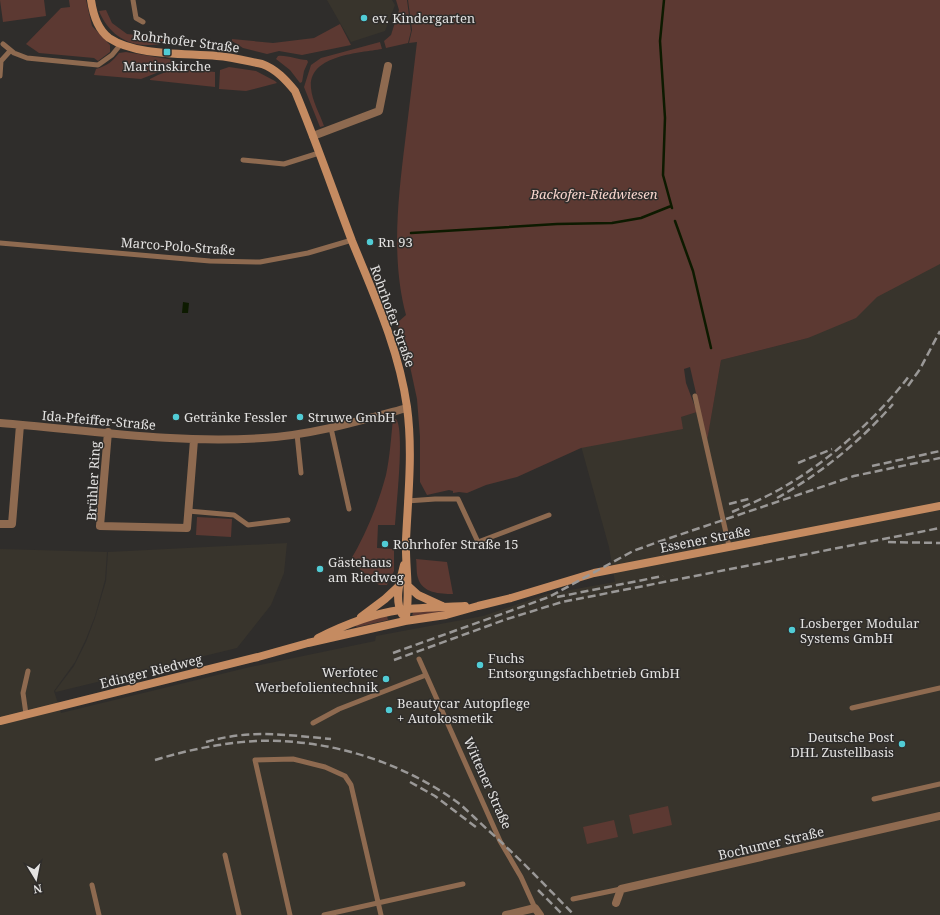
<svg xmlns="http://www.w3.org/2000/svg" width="940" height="915" viewBox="0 0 940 915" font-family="'Noto Serif',serif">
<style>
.built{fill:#38342c}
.green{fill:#5c3932}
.water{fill:#0d1a00}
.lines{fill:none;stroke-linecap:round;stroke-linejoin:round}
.stream{stroke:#0d1a00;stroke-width:2.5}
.lane{stroke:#8e6a50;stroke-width:5}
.street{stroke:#8e6a50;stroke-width:8}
.secondary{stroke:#c58b61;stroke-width:8}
.rail{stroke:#9a9897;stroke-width:2.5;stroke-dasharray:8 4;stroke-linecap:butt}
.poi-dot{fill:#51ccd5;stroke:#2f2d2b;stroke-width:1.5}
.labels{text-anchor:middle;stroke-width:3;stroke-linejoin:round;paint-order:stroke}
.poi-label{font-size:13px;fill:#e3e2e1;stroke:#2f2d2b;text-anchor:start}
.street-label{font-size:13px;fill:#e3e2e1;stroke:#2f2d2b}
.park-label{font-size:13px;font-style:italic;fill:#f8d5cd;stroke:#2f2d2b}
</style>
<rect width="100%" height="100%" fill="#2f2d2b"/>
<path class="built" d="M327 0H392L395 5 385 31 351 42Z
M940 238V915H0V549L107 552 105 580 95 616 86 639 75 662 54 691 61 713 250 667 375 641 376 636 483 616 547 594 615 582 609 547 581 446 697 412 707 440 721 360 808 338 903 272Z
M287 543 284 573 271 605 237 648 56 692 55 691 74 666 86 642 95 618 106 581 108 552Z"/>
<path class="green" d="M0 0H44L46 16 3 22Z
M69 0H86L92 26 110 45V52L98 61 94 58 39 53 26 44 61 8 70 7Z
M396 0H407L411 31 408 43 386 48 384 41 391 35 399 10Z
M408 0H940V264L877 297 856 318 808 338 721 360 707 441 690 367 684 369 686 383 697 412 681 417 683 429 581 448 517 477 486 485 467 493 459 492 453 493V491L449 490 427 495 420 482V437L417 399 408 357 397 323 406 315C391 259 398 199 405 142 409 109 413 76 417 42L409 43 412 30Z
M106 10 112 23 127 34 170 39 169 43C163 43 157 45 150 45 126 46 108 33 99 11Z
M340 24 351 45 302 55 279 51 267 54 243 48 232 41V39L273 43 314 38Z
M380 42 382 49C359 53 308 55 311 88 312 101 320 114 324 126L320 127 304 87 311 65 321 58Z
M126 52 174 60 176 64 190 65V68H176L164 70 141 79 94 75 96 69C107 66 113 61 119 53Z
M278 56C288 55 297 60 307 60L308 62 304 71 302 82 300 83 290 70 276 59Z
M229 67 256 71 275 81 277 83 246 91 219 89 220 70Z
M183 69 215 72V87L150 80V79C161 73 170 70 183 69Z
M393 419H396C405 429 396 507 395 525H378L377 548 394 549V571L387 585H379L350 561C366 534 378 505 386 475 390 456 391 438 393 419Z
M197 517 232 519 231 537 196 535Z
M416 559 447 562 453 594C440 594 422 593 418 578 416 572 417 564 416 559Z
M447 610V612L419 616 412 615 414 611Z
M387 616 388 620 357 627 355 626 371 619Z
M668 806 672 825 633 834 629 815Z
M614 820 618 837 587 844 583 827Z"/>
<path class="water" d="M183 302 189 303 188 313H182Z"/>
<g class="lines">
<path class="stream" d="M664 0 660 41 665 118 663 175 672 208
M675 221 693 271 711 348
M411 233 557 224 612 223 641 218 671 206"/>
<path class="lane" d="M133 0 136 18 143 22
M3 44 14 53 27 58 98 65 112 55 121 44
M0 76 1 61 10 51
M243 160 284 164 319 153
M0 243 210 261 260 262 308 253 352 240
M695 396 729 546
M331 428 349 509
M297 434 301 473
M407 501 435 499H458L478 542 549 515
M188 511 234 515 248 525 288 520
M419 659 500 841 521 877 535 908
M852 708 940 688
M26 714 23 693 28 671
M313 723 339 709 426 675
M874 799 940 784
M225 855 239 915
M92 885 99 915
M573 899 621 889
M290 915 255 760 293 759 325 767 345 776 351 785 381 915
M324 915 463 884"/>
<path class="street" d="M313 136 379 111 388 66
M0 423C87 430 175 444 263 438 312 435 359 421 407 408
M108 432 100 526 187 528 194 440
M0 524H12L20 425
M616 903 621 889 940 816
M506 915 535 908 540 915"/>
<path class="secondary" d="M91 0C93 14 97 29 109 38 136 56 184 53 217 56 232 57 247 61 262 64 276 69 286 80 295 91 316 141 333 191 352 241 374 295 399 349 407 407 413 451 408 496 406 540 405 567 411 594 405 621
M408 586 418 595 442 606
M402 614C394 599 400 581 404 565
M361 617 385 599 399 586
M318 638C344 625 371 614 400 610 421 607 444 607 465 606
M0 721 258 657 308 643 405 621 446 615 478 606 511 598 594 573 940 506"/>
<path class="rail" d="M908 386 920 369 940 331
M798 463 832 449
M872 466 940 451
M777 498C820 474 860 442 893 404
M729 504 752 498
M732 512C750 504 769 496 787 485 830 460 879 416 909 376
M888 542 940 543
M557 597 663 576
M393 653 549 597 633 551 658 542 854 476 940 458
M394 660 507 619 562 602 940 528
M206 742C251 729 285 735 331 739
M155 760C187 750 222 743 256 741 327 738 404 762 461 805 470 813 479 822 488 830 518 857 546 886 574 915
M410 782 435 796 477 828
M538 890 563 915"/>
</g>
<g class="poi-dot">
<circle cx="364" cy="18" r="4"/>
<rect x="163" y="48" width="8" height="8" rx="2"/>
<circle cx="370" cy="242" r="4"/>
<circle cx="176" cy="417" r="4"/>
<circle cx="300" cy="417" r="4"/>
<circle cx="385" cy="544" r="4"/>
<circle cx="320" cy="569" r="4"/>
<circle cx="792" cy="630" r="4"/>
<circle cx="480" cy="665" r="4"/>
<circle cx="386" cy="679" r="4"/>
<circle cx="389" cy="710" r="4"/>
<circle cx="902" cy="744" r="4"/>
</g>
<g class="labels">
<g class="poi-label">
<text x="372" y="23">ev. Kindergarten</text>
<text x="167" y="71" text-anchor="middle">Martinskirche</text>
<text x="378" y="247">Rn 93</text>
<text x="184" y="422">Getränke Fessler</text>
<text x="308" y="422">Struwe GmbH</text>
<text x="393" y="549">Rohrhofer Straße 15</text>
<text x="328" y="567">Gästehaus<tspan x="328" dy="15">am Riedweg</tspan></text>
<text x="800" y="628">Losberger Modular<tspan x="800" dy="15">Systems GmbH</tspan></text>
<text x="488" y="663">Fuchs<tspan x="488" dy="15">Entsorgungsfachbetrieb GmbH</tspan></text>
<text x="378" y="677" text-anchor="end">Werfotec<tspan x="378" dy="15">Werbefolientechnik</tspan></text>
<text x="397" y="708">Beautycar Autopflege<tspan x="397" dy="15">+ Autokosmetik</tspan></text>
<text x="894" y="742" text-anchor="end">Deutsche Post<tspan x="894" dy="15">DHL Zustellbasis</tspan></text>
</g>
<g class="street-label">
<text transform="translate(186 41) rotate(7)" y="5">Rohrhofer Straße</text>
<text transform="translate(178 246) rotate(4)" y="5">Marco-Polo-Straße</text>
<text transform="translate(393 316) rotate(70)" y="5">Rohrhofer Straße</text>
<text transform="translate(99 420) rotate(5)" y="5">Ida-Pfeiffer-Straße</text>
<text transform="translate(93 481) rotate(-87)" y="5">Brühler Ring</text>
<text transform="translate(705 539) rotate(-11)" y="5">Essener Straße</text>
<text transform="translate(151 671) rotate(-14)" y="5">Edinger Riedweg</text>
<text transform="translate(488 783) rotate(66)" y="5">Wittener Straße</text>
<text transform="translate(771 843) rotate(-13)" y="5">Bochumer Straße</text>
</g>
<g class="park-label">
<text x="594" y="199">Backofen-Riedwiesen</text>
</g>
</g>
<g transform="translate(36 879) rotate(170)" stroke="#2f2d2b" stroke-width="3" paint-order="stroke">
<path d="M0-3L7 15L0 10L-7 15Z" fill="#e3e2e1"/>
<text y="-6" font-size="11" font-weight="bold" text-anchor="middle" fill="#e3e2e1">N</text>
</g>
</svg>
